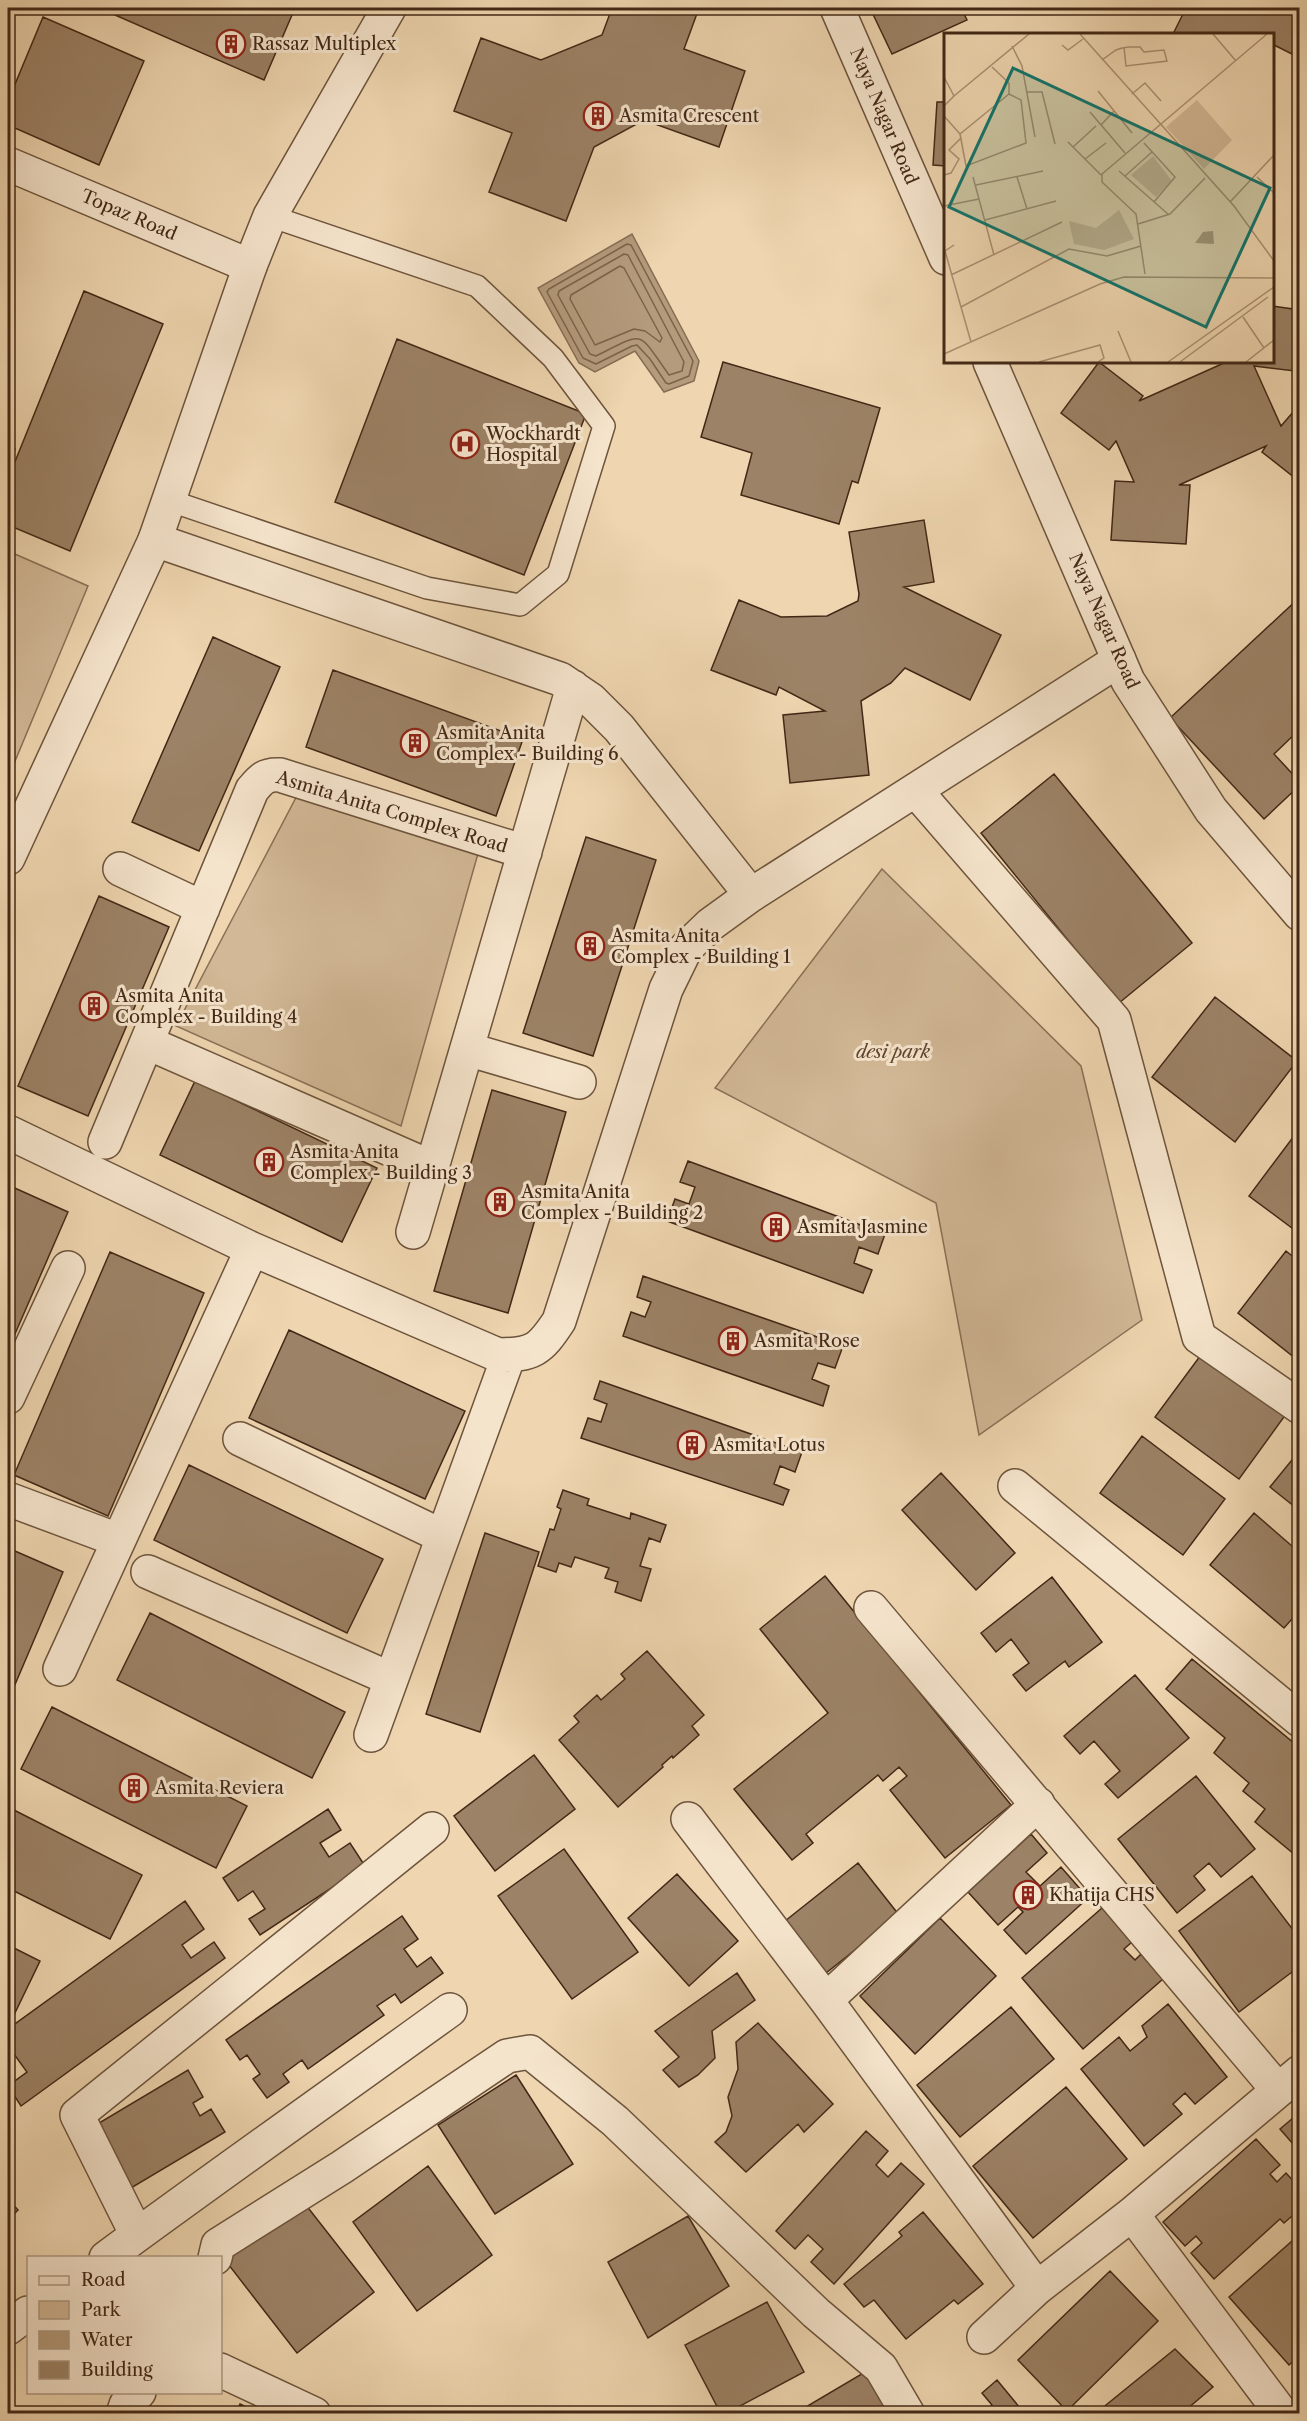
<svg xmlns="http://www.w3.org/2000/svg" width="1307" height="2421" viewBox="0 0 1307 2421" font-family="'Libre Caslon Text',serif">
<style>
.green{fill:#d2b896;stroke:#8a7056;stroke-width:1.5}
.water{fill:#b49b7c;stroke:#866d53;stroke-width:1.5}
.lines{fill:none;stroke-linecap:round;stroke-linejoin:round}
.shore{stroke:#7b6249;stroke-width:1.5}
.building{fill:#9c8266;stroke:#422816;stroke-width:1.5}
.service-casing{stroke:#6d543c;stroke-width:24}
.minor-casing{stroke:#6d543c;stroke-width:36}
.tertiary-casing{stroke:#6d543c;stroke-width:36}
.service{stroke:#f5e4cc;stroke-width:21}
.minor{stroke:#f5e4cc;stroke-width:33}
.tertiary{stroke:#f5e4cc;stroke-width:33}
.labels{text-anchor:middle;stroke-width:6;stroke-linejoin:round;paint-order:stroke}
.poi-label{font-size:18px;fill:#422816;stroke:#f5e4cc;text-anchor:start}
.street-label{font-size:18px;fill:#422816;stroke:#f5e4cc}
.park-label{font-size:18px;font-style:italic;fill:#5f4530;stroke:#f5e4cc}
.inset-road{fill:none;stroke:#aa9072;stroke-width:1.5}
.view{fill:#0f766e;fill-opacity:0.15;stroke:#0f766e;stroke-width:3}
.inset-edge{fill:none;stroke:#422816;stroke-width:3}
</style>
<rect width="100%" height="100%" fill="#efd6b0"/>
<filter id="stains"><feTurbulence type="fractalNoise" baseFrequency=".00333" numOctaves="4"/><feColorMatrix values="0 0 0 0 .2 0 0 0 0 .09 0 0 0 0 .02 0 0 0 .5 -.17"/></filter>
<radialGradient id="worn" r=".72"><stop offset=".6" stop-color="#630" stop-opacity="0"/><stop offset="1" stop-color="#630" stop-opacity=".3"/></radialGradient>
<path class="green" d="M8 551 88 586 8 778Z
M300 790 479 850 401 1126 176 1026Z
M882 869 1081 1066 1142 1320 979 1435 936 1203 715 1088Z"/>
<path class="water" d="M632 234 699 361 694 381 664 392 635 351 595 372 579 363 538 288Z"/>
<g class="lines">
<path class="shore" d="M627 244 631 245 693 361 689 376 669 384 666 383 650 359 637 345 632 346 596 364 583 358 547 292 549 289Z
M624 254 628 255 684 362 682 371 669 375C637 330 646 331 596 356L590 354 558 295 559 291Z
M620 266 624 268 662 338 660 342 645 331 634 329 595 345 570 299 571 295Z"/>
</g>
<path class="building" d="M99 8H295L264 80Z
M612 8H699L684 49 745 71 719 147 644 120 594 147 566 221 489 192 512 133 454 111 481 38 541 60 602 35Z
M870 8H961L967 20 892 54Z
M1186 8H1300V58L1272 44V34H1180L1174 32Z
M43 17 144 61 99 165 8 125V101Z
M937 102H946V166L933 165Z
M84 291 163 324 70 551 8 525V479Z
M1272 306 1300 310 1295 371 1254 366 1281 426 1300 404V482L1262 452 1266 446 1179 485H1190L1186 544 1111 540 1115 481 1134 482 1116 441 1109 450 1061 413 1099 362 1143 396 1139 401 1224 363 1221 362H1272Z
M397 339 586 414 524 575 335 502Z
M723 362 880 408 858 483 852 481 839 524 741 495 752 453 701 437Z
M8 445 15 449 8 466Z
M924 520 934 582 904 587 1001 635 970 700 905 668 891 683 861 701 869 775 790 783 783 715 825 711 779 687 776 695 711 670 739 600 781 617 827 616 858 601 859 594 849 532Z
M1300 597V729L1274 754 1300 782V785L1264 819 1170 718Z
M213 637 280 667 199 851 132 822Z
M333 670 523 739 496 816 306 747Z
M1054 774 1192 943 1119 1003 981 833Z
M586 837 656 860 593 1056 523 1033Z
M99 896 169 927 88 1116 18 1086Z
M1215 997 1297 1061 1235 1142 1152 1077Z
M195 1081 377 1168 342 1242 160 1155Z
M492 1090 566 1112 508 1313 434 1291Z
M1300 1128V1234L1249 1196Z
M688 1161 885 1234 878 1254 859 1247 854 1263 872 1270 863 1293 667 1221 675 1199 689 1204 695 1187 680 1182Z
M8 1185 68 1212 8 1350Z
M1286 1251 1300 1262V1362L1238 1313Z
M110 1252 204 1293 108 1516 14 1475Z
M643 1276 843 1346 835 1368 818 1363 812 1379 829 1386 823 1406 623 1336 631 1312 645 1317 651 1302 637 1297Z
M289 1330 465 1411 425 1499 249 1418Z
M1206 1348 1289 1410 1239 1479 1155 1417Z
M600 1381 802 1452 795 1472 780 1466 774 1484 789 1490 783 1505 581 1438 588 1418 601 1422 607 1404 594 1399Z
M1142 1436 1225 1499 1183 1555 1100 1493Z
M1300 1450V1511L1270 1487Z
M189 1465 383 1559 347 1633 154 1540Z
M941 1473 1015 1553 976 1590 902 1510Z
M563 1490 589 1499 587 1505 630 1519 631 1513 666 1525 660 1542 649 1538 640 1566 651 1569 641 1601 615 1592 618 1582 605 1578 609 1568 575 1557 571 1567 559 1563 556 1572 538 1566 550 1529 554 1530 561 1509 557 1507Z
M1254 1513 1300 1553V1610L1284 1628 1210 1565Z
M485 1533 539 1552 480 1732 426 1714Z
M8 1548 63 1572 8 1701Z
M825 1576 1011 1805 945 1858 890 1790 907 1776 899 1767 883 1781 878 1775 806 1834 813 1843 792 1860 734 1789 828 1713 760 1629Z
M1052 1577 1102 1642 1069 1667 1065 1661 1026 1691 1013 1675 1029 1663 1011 1639 996 1652 981 1633Z
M150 1613 345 1712 312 1778 117 1680Z
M647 1651 704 1715 692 1726 699 1735 673 1758 672 1756 662 1765 663 1767 618 1807 559 1740 579 1722 574 1716 597 1695 601 1700 625 1679 621 1674Z
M1192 1659 1300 1748V1859L1255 1822 1265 1809 1243 1791 1249 1783 1214 1753 1225 1738 1166 1689Z
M1135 1675 1189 1738 1118 1798 1105 1784 1120 1771 1094 1741 1080 1754 1064 1736Z
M52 1707 247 1806 216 1868 21 1769Z
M534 1755 575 1809 495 1871 454 1816Z
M1196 1776 1255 1849 1221 1877 1209 1863 1194 1876 1205 1890 1177 1913 1118 1839Z
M8 1807 142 1875 110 1939 8 1888Z
M328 1809 341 1830 320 1843 329 1857 350 1843 365 1866 260 1935 249 1919 265 1909 253 1891 238 1901 223 1878Z
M1031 1834 1047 1853 1026 1872 1040 1886 1061 1867 1088 1898 1026 1954 1004 1930 1023 1912 1018 1907 998 1925 968 1892Z
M564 1849 638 1952 572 1999 498 1896Z
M858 1863 899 1915 826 1973 785 1921Z
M677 1874 738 1941 689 1986 628 1918Z
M1252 1876 1300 1939V1966L1239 2012 1179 1931Z
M185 1901 204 1929 182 1945 191 1958 214 1942 225 1958 21 2106 8 2086 27 2072 14 2054 8 2059V2029Z
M1102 1908 1132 1942 1124 1949 1135 1960 1141 1954 1163 1979 1083 2049 1022 1978Z
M402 1916 418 1939 404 1949 417 1967 431 1957 443 1973 401 2003 395 1994 377 2006 384 2015 308 2069 302 2060 283 2074 289 2082 267 2098 253 2079 260 2074 247 2055 240 2060 226 2040Z
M940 1918 996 1976 915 2054 860 1996Z
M8 1945 40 1961 14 2015 8 2011Z
M737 1973 755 2000 712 2031 715 2058 698 2075 679 2087 663 2070 679 2057 655 2031Z
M1168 2004 1227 2077 1195 2104 1185 2093 1173 2104 1182 2114 1144 2146 1081 2069 1119 2037 1130 2051 1147 2037 1142 2026Z
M1011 2007 1054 2059 960 2137 917 2085Z
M758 2023 833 2104 804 2132 798 2124 746 2172 715 2142 726 2132 732 2116 728 2097 738 2069 736 2042Z
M188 2070 203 2097 193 2103 200 2116 211 2109 225 2132 126 2191 89 2129Z
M516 2075 573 2164 495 2214 438 2125Z
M1066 2087 1127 2159 1033 2238 973 2166Z
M1300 2112V2152L1280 2129Z
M866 2131 888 2151 876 2165 888 2177 901 2163 924 2184 834 2284 811 2262 823 2249 808 2235 795 2249 776 2231Z
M1256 2139 1280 2165 1270 2174 1277 2182 1286 2173 1300 2188V2209L1284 2223 1280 2219 1214 2279 1191 2253 1202 2243 1196 2236 1185 2246 1163 2222Z
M428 2166 492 2255 417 2311 353 2222Z
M8 2199 18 2210 8 2220Z
M302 2200 374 2292 297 2353 225 2260Z
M923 2212 983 2284 958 2304 954 2300 906 2339 874 2300 864 2307 844 2284 902 2236 899 2232Z
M688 2216 729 2286 648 2338 608 2262Z
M1300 2234V2355L1289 2365 1229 2297Z
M1110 2271 1158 2321 1067 2411 1018 2360Z
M767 2302 804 2372 725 2414H721L685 2345Z
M1175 2349 1213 2387 1181 2414H1095Z
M865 2372 890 2414H794Z
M997 2380 1025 2414H983L992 2405 982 2393Z
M240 2404 261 2414H236Z"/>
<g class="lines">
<g class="service-casing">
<path id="service" d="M168 500 427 588 520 605 558 574 604 426 553 358 477 286 270 216"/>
</g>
<g class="minor-casing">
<path id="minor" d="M8 164 250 266
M155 540 560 679 591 700 619 728 751 895
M916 791 1114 1020 1199 1337 1300 1407
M120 869 203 908
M148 1043 433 1168
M467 1049 579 1082
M8 1132 252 1249 498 1355C533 1355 540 1350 559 1321L666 989 686 948 711 924 751 895 1119 660
M105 1142 252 790C261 779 265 774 280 775L525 852
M413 1232 573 687
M8 1397 68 1268
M240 1439 442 1536
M1015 1486 1300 1720
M8 1499 118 1540
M148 1572 391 1679
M871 1608 1278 2090
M60 1669 252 1249
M371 1735 509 1355
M688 1819 826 2000 1037 2288
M826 2000 1038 1804
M1132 2214 1282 2414
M137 2235 77 2115 432 1829
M106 2258C220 2174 335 2093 450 2010
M215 2258 218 2245 342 2167 507 2056 530 2052 615 2121 816 2313 881 2368 908 2414
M8 2328 28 2313
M984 2337 1037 2288 1132 2214 1300 2072
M220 2370 314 2414
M123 2414 126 2405 139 2392"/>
</g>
<g class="tertiary-casing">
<path id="tertiary" d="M837 8 946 258
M990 362 1128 681 1211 810 1300 914
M8 858 155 540 250 266 270 216 389 8"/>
</g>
<use href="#service" class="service"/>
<use href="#minor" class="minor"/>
<use href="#tertiary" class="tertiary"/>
</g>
<defs>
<g id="building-ring" transform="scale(1.5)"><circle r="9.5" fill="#f5e4cc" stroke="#8f2418" stroke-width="1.5"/><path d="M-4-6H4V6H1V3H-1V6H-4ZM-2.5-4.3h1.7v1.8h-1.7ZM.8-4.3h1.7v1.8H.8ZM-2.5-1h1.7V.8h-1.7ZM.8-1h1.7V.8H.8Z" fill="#8f2418"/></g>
<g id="hospital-ring" transform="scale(1.5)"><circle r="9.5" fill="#f5e4cc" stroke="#8f2418" stroke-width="1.5"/><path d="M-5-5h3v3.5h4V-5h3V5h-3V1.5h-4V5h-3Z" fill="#8f2418"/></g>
</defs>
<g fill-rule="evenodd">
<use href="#building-ring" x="231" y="44"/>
<use href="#building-ring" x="598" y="116"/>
<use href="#hospital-ring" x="465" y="444"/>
<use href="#building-ring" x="415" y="743"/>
<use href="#building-ring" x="590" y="946"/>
<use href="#building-ring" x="94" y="1006"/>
<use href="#building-ring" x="269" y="1162"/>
<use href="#building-ring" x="500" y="1202"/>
<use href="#building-ring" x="776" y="1227"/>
<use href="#building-ring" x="733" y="1341"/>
<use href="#building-ring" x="692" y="1445"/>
<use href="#building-ring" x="134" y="1788"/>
<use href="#building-ring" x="1028" y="1895"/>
</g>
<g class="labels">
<g class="poi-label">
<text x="252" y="50">Rassaz Multiplex</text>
<text x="619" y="122">Asmita Crescent</text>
<text x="486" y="440">Wockhardt<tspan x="486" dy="21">Hospital</tspan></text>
<text x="436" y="739">Asmita Anita<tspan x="436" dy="21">Complex - Building 6</tspan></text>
<text x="611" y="942">Asmita Anita<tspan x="611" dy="21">Complex - Building 1</tspan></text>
<text x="115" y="1002">Asmita Anita<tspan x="115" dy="21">Complex - Building 4</tspan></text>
<text x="290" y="1158">Asmita Anita<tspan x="290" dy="21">Complex - Building 3</tspan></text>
<text x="521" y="1198">Asmita Anita<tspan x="521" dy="21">Complex - Building 2</tspan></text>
<text x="797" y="1233">Asmita Jasmine</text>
<text x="754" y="1347">Asmita Rose</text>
<text x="713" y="1451">Asmita Lotus</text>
<text x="155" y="1794">Asmita Reviera</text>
<text x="1049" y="1901">Khatija CHS</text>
</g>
<g class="street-label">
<text transform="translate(884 116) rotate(67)" y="6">Naya Nagar Road</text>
<text transform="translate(129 215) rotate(23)" y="6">Topaz Road</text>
<text transform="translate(1104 621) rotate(66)" y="6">Naya Nagar Road</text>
<text transform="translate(392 812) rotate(17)" y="6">Asmita Anita Complex Road</text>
</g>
<g class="park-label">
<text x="893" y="1058">desi park</text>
</g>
</g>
<g transform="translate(944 33)">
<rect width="330" height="330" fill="#efd6b0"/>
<path d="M253 67 288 107 260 136 222 94ZM209 123 228 148 212 164 187 142ZM175 177 190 206 160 217 130 211 125 188 152 195Z" fill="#d2b896"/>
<path d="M269 198 270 211 251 210 259 199Z" fill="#b49b7c"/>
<path class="inset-road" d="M136 1 290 173 330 228M269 1 292 28M118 12 124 17 139 6M68 13 78 33 91 104M158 27 172 17 178 15 185 14H196L200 19 220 17 223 28 182 33 180 14M0 44 10 63 0 73M154 58 188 100M82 59H98L111 111M188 61 201 50 217 68M10 63 85 1M146 79 181 120M0 83 16 101 65 61V50L48 34M157 92 170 78M16 101 22 133 82 110 77 67 65 61M124 109 157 142M200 110 231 144 210 169M129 114 152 93M141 126 162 110M175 138 225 182M0 142 7 140 15 126 5 117 17 105M181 143 208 119M29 144 50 222M73 144 83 176M313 144 330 160M32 152 99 138M286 169 330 122M0 173 35 166M41 187 112 168M194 191 226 181 261 145M10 212 1 218 27 309M201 241 192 181 158 149V141L323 1M7 242 118 189M17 274 125 216 163 223 197 213M299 284 320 315M174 298 187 329M0 321 156 251 180 244 330 245M95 329 156 312 160 325 154 329M224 329 330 254M236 329 324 264M302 329 330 307"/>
<path class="view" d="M69 35 326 155 262 294 5 174Z"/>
<rect width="330" height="330" class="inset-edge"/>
</g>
<rect width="1307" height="2421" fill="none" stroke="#efd6b0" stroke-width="30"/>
<rect x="9" y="9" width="1289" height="2403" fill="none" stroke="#422816" stroke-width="3"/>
<rect x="15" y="15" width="1277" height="2391" fill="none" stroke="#422816" stroke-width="1.5"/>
<rect x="27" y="2256" width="195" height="138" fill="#f5e4cc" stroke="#ad9983" stroke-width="1.5"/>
<rect x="39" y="2276" width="30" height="9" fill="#f5e4cc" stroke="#ad9983" stroke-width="1.5"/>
<text x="81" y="2286" font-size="18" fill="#422816">Road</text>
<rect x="39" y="2301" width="30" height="18" fill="#d2b896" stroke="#ad9983" stroke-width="1.5"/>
<text x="81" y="2316" font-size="18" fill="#422816">Park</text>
<rect x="39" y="2331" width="30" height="18" fill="#b49b7c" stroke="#ad9983" stroke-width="1.5"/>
<text x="81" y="2346" font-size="18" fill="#422816">Water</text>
<rect x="39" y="2361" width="30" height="18" fill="#9c8266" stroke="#ad9983" stroke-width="1.5"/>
<text x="81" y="2376" font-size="18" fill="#422816">Building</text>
<rect width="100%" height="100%" filter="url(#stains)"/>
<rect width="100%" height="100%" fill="url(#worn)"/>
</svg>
